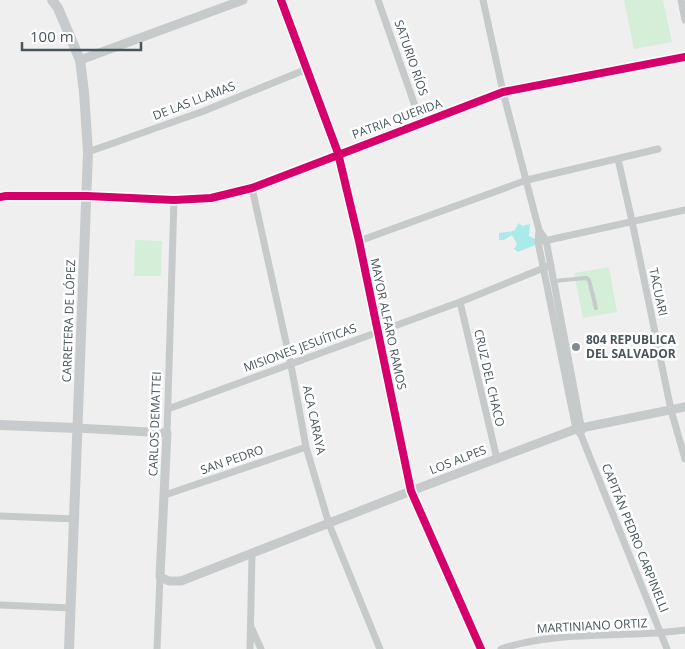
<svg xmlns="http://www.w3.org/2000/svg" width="685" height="649" viewBox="0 0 685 649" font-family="'Open Sans',sans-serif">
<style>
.green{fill:#d4eed7}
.water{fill:#aaebe9}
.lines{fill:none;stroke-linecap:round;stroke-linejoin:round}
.service{stroke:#c7cacb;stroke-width:4}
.minor{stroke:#c7cacb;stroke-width:7}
.tertiary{stroke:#c7cacb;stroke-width:9}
.secondary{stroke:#c7cbcd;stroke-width:10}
.cycleway-casing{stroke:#fff;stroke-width:11}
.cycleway{stroke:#d6006c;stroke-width:8}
.poi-dot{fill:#828c8f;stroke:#fff;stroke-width:2}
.labels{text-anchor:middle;stroke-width:5;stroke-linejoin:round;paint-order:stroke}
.street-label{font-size:12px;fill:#47565b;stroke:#fff}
.poi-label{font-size:12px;font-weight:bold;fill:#47565b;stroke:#fff;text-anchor:start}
</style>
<rect width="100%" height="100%" fill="#f0efef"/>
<path class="green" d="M624 0H663L672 42 634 49Z
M135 240 162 241 161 276H134Z
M609 267 617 312 583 318 574 273Z"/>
<path class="water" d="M519 223 522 226 530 224 529 236 541 242 540 243 518 252 514 249 517 244 512 235 504 240H499V233L514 231Z"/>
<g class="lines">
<path class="service" d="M554 281 586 278 589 280 596 308"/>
<path class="minor" d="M281 0 338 153 359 241 411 491 481 649
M378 0 421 123
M483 0 503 92 539 230 538 242 576 429 581 435 667 649
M681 0 685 20
M88 152 204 111 307 69
M618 159 632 221 671 410 685 459
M252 188 291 365 306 447 329 524 380 649
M0 197 6 196H87L174 200 211 198 252 188 503 92 685 57
M539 230 546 240 582 431
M359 241 527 180 658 149
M544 241 685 210
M460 302 497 459
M168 409 460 302 551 265
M167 433 174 200
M165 495 306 447
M0 516 75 519
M0 605 71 608
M252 629 261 649
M157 649 160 577
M250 649 252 554
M501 649C560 629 625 639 685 630"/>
<path class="tertiary" d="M80 60 243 0
M77 428 167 433 160 577 169 581H181L411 491 576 429 685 407"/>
<path class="secondary" d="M52 0 58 8 80 60 84 92 88 152 69 649
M0 425 77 428"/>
<g class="cycleway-casing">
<path id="cycleway" d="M281 0 338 153 359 241 411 491 481 649
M0 197 6 196H87L174 200 211 198 252 188 503 92 685 57"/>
</g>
<use href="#cycleway" class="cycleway"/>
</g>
<circle class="poi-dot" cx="576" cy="347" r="5"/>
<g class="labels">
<g class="street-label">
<text transform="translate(411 58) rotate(71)" y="4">SATURIO RÍOS</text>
<text transform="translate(194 101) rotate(-21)" y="4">DE LAS LLAMAS</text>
<text transform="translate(397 119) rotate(-20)" y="4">PATRIA QUERIDA</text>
<text transform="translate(658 292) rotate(78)" y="4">TACUARI</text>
<text transform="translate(69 321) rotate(-88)" y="4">CARRETERA DE LÓPEZ</text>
<text transform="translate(388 324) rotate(78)" y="4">MAYOR ALFARO RAMOS</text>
<text transform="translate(300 348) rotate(-20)" y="4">MISIONES JESUÍTICAS</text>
<text transform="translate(489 378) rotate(77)" y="4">CRUZ DEL CHACO</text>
<text transform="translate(314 420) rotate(78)" y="4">ACA CARAYA</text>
<text transform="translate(155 424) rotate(-88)" y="4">CARLOS DEMATTEI</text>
<text transform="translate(232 460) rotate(-19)" y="4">SAN PEDRO</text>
<text transform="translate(458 460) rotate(-21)" y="4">LOS ALPES</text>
<text transform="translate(635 538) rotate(68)" y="4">CAPITÁN PEDRO CARPINELLI</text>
<text transform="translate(592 626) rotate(-3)" y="4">MARTINIANO ORTIZ</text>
</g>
<g class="poi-label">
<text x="586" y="344">804 REPUBLICA<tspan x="586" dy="14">DEL SALVADOR</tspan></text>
</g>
</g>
<path d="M22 42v8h119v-8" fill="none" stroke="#47565b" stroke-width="2.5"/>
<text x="30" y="42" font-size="15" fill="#47565b" stroke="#ffffff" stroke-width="4" paint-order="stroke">100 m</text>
</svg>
